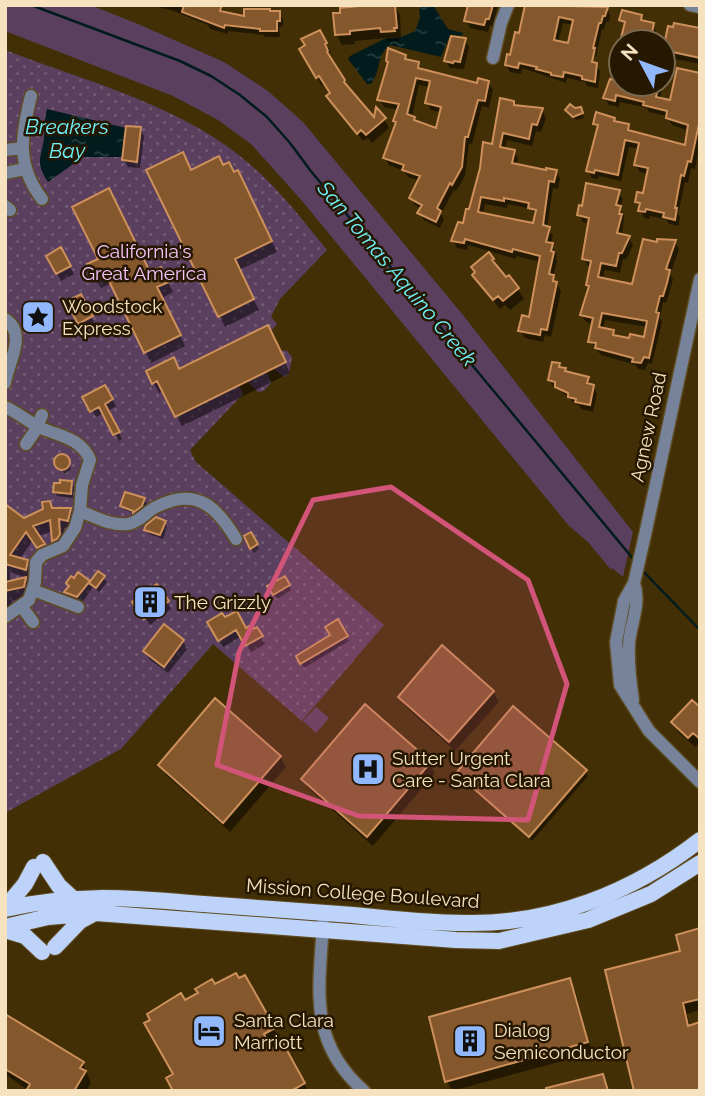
<svg xmlns="http://www.w3.org/2000/svg" width="705" height="1096" viewBox="0 0 705 1096" font-family="Raleway,sans-serif">
<style>
.grass{fill:#5a3f5e}
.park{fill:url(#park-dots)}
.water{fill:url(#water-ripples)}
.shadow{fill:#0007;fill-rule:evenodd}
.lines{fill:none;stroke-linecap:round;stroke-linejoin:round}
.stream{stroke:#021c1e;stroke-width:2.5}
.building{fill:#85572d;stroke:#cd905a;stroke-width:2;fill-rule:evenodd}
.minor-casing{stroke:#5f4c23;stroke-width:15}
.major-casing{stroke:#5f4c23;stroke-width:18}
.minor{stroke:#76839a;stroke-width:12}
.major{stroke:#bed3f9;stroke-width:16}
.marked{fill:#d25579;fill-opacity:0.2;stroke:#d25579;stroke-width:5;stroke-linejoin:round}
.labels{text-anchor:middle;stroke-width:5;stroke-linejoin:round;paint-order:stroke}
.park-label{font-size:19px;fill:#f6c6fe;stroke:#261700}
.poi-label{font-size:19px;fill:#f6e2bf;stroke:#261700;text-anchor:start}
.street-label{font-size:19px;fill:#f6e2bf;stroke:#261700}
.water-label{font-size:21px;font-style:italic;fill:#70f0f9;stroke:#261700}
</style>
<defs>
<pattern id="park-dots" width="8" height="8" patternUnits="userSpaceOnUse" patternTransform="scale(1.75)"><rect width="8" height="8" fill="#5a3f5e"/><path d="M2 2h.1M6 6h.1" fill="none" stroke="#725a73" stroke-width="1.8" stroke-linecap="round"/></pattern>
<pattern id="water-ripples" width="26" height="14" patternUnits="userSpaceOnUse" patternTransform="scale(1.75)"><rect width="26" height="14" fill="#021c1e"/><path d="M2 4q2-2 4 0t4 0M15 11q2-2 4 0t4 0" fill="none" stroke="#283d3d"/></pattern>
</defs>
<rect width="100%" height="100%" fill="#422f05"/>
<path class="grass" d="M5 5H90L138 24 224 62 268 91 303 122 463 315 633 532 623 577 612 568 611 570 588 542 569 526 303 202 251 144 218 120 173 96 5 31Z
M316 707 329 718 316 733 303 721Z"/>
<path class="park" d="M5 50C90 83 183 105 252 166 281 191 303 221 327 250L280 299 271 317 277 324 271 331 280 350 287 351 292 357 289 374 284 377 273 368 267 371 271 383 264 391 258 392 247 381 239 385 243 394 190 450 196 462 384 625 302 721 213 644 121 749 5 813Z"/>
<path class="water" d="M419 5H433L448 29 463 33 462 36 450 35 441 57 390 45C376 55 381 72 371 84H367L348 59 350 56 384 39 399 38 415 31 420 18Z
M47 109 126 128 123 157H83L48 182C35 162 41 159 44 138 45 128 44 119 47 109Z"/>
<path class="shadow" d="M148 5H221L224 14 246 18 279 13 283 19V26L279 27 280 37H265L264 35 228 31V34L210 29 208 25 171 10Z
M394 5 400 15 401 38H399V41L388 42 386 38 355 41V44L342 45 336 34Z
M468 5H498L493 26 490 25 488 32 470 28 466 21Z
M525 5H595L607 8 610 15 609 22H606L604 29H602L596 57 587 56 586 61 596 65 600 71 598 88 587 86 585 82 567 78 566 83 522 68 521 74 510 72 506 65 521 35ZM563 23 574 25 569 45 558 42Z
M641 16 645 23 653 25 656 31 654 42H622L625 27 621 20Z
M700 30V64L669 58 665 50Z
M319 32 331 52 328 54 350 91 375 121 384 119 389 128 372 143 368 138 363 141 334 105 332 93 326 84 322 86 301 49Z
M465 40 469 47 464 69 450 68 446 61Z
M618 42 621 43V59L616 53Z
M405 56 407 61 418 63 423 71 479 85 488 82 493 90 489 108 482 106 472 144 469 143 465 176 456 191 454 190 441 214 444 219 440 228 424 220 419 213 422 209 415 205 411 198 420 181 408 177 404 171 389 165 385 158 397 124 395 121 399 110 384 107 379 99 389 65 387 61ZM419 85 431 87 427 103 431 110 442 113 438 130 417 123 412 117Z
M620 68 621 84 663 83 660 100 671 102 700 75V143L695 169 691 168 688 183 685 182 678 214 680 217 678 226 669 224 666 219 650 216 649 219 644 218 640 210 637 202 644 195 648 174 640 172 636 165 640 149 629 147 621 181 599 176 598 179 592 178 588 171 598 129 595 123 614 120 616 123 628 126 632 133 686 147 690 131 672 125 667 116 649 112 647 108 620 102 619 107 609 105 605 98 617 82Z
M513 102 516 107 542 110 546 118 541 132 536 131 532 146 507 140 505 149 514 151 518 159 516 166 556 171 560 179 558 189 553 188 547 228 553 236 551 244 556 253 557 261 553 277 561 291 551 337 545 335 543 342 525 338 520 330 531 319 541 262 516 256V259L468 245 467 250 457 248 453 240 464 225ZM485 204 507 208 508 204 531 209 537 216 535 225 483 214Z
M580 109 584 118 576 120 567 110Z
M140 129 144 136 140 168 128 167 124 160Z
M223 167 243 182 277 252 239 270 259 310 225 327 148 171 191 172Z
M618 192 623 199 620 208 624 215 622 236 628 237 633 245 626 260 623 259 620 273 605 270 602 280 633 286 658 244 675 242 679 249 670 275 673 279 670 291 666 303 663 302 660 318 662 322 652 364 648 363 645 370 638 369 636 365 601 355 590 341 594 324 586 322 582 315 590 289 588 285 592 267 588 266 584 259 590 224 583 222 579 215ZM605 320 648 327 645 339 631 340 616 337 613 332 603 330Z
M60 250 74 274 61 281 48 256Z
M489 255 498 270 518 289 524 299 510 310 505 305 500 309 474 276Z
M100 259 166 279 173 292 162 298 185 346 151 363 112 283 101 288 89 265Z
M81 297 95 324 83 330 69 303Z
M273 338 290 373 182 426 164 391 159 393 148 372 179 370Z
M559 365 567 373 588 378 597 394 593 412 581 409 579 405 574 404 570 398 554 387 549 380Z
M105 387 116 406 108 411 122 439 119 441 104 413 96 417 85 398Z
M62 457H65L71 469 65 474 58 465 57 460Z
M71 483 74 487 73 498 57 496 55 492Z
M144 499 147 504 144 511 136 514 125 510 122 506Z
M49 503 53 510H70L76 520 73 530 64 528 65 545 59 550 54 540 53 531 38 536 49 554 44 557 33 540 19 560 26 562 32 572 31 579 10 572V582L25 579 30 589 29 597 11 601 16 611 5 616V506L24 520 45 510Z
M164 522 167 527 163 539 149 534 146 530Z
M250 534 259 549 254 553 246 537Z
M98 573 107 582 99 592 93 587 81 604 70 599 66 592 74 580 88 582 90 584Z
M284 579 291 590 277 599 270 587Z
M167 602 171 609 150 625 139 608Z
M338 621 349 641 304 668 298 656 332 636Z
M209 622 252 632 257 629 265 644 251 652 242 636 223 647Z
M183 641 187 649 168 673 149 659 145 651Z
M493 692 499 702 455 751 406 707 400 697Z
M700 710V742L695 747 679 733 673 723Z
M280 757 286 767 230 832 166 775 160 765Z
M429 763 435 773 373 846 309 789 303 779Z
M585 771 588 776 532 841 458 773Z
M700 930V1010L687 1014 690 1027 636 1091 682 952Z
M245 977 308 1091H175L184 1003 214 987Z
M570 980 575 990 592 1053 452 1091 447 1081Z
M5 1016 83 1063 91 1083 86 1091H29L8 1076 5 1081Z"/>
<g class="lines">
<path class="stream" d="M31 5 180 61 211 76 240 95 267 117 290 143 310 170 635 561
M641 569 700 630"/>
</g>
<path class="building" d="M184 5H222L220 11 244 16V9H270V11H280V21H277V31H260V29L225 25 224 28 182 12Z
M368 5H395L397 28H394L395 31 381 32 380 28 350 31V34L335 35 333 13H340V8Z
M468 5H493L489 19H486L484 25 464 21Z
M525 5 608 7 605 16H603L601 23H599L593 48H595L592 62 597 63 595 82 582 79V76L564 72 563 77 551 75V73L536 69 537 67 519 63 518 68 505 65 507 54 510 55 515 32 519 33ZM559 17 573 20 568 43 554 40Z
M622 10 642 15 641 20 654 23 650 42H620L625 22 619 20Z
M674 23 700 28V58L663 50 668 26 673 27Z
M320 30 327 43 325 44 328 51 327 52 345 80 344 82 374 117 376 107 386 118 366 135 361 130 357 134 326 96 330 93 319 76 316 78 299 49 305 45 301 39Z
M451 36 466 38 460 62 454 61 453 63 444 61Z
M388 48 406 55 405 59 419 62 418 68 477 83 478 78 489 81 485 101 478 100 468 137H465L462 167 452 185 450 183 437 208 441 211 436 222 417 213 422 205 409 198 420 176 402 170 404 165 383 158 396 122 393 121 399 104 377 100 388 62 386 61ZM416 78 430 81 425 103 441 107 436 128 414 120 415 117 407 114Z
M677 68 700 73V119L691 162 688 161 684 176 681 175 675 208H677L675 220 663 217 664 213 646 209 645 212 638 211 640 203 635 202 637 192 643 193 648 168 634 165 639 143 625 140 618 175 595 170 594 173 586 171 598 125 593 124 596 112 615 118 614 121 629 124 628 130 685 145 688 125 666 118 667 111 643 105 644 102 616 95 615 101 603 98 610 79 621 81V84H659L656 97 670 100Z
M500 98 514 101V105L543 108 537 125 532 124 529 139 503 133 500 147 515 150 512 163 546 170V168L557 170 554 182 549 181 543 225 550 227 546 242 553 243 551 251 554 252 549 274 554 275 553 281 557 282 547 330 541 329 540 335 518 331 522 315 529 317 540 256 513 249 512 252 465 239 464 243 451 241 458 222 463 223 466 209H469L480 168 483 142 492 144ZM481 197 504 201V198L529 203 528 208 536 210 533 223 478 212Z
M570 104 575 108 581 107 583 113 573 117 565 110Z
M126 126 141 127 137 162 122 160Z
M183 152 191 170 219 156 223 165 229 162 234 172 238 170 272 241 235 259 254 299 218 317 146 170Z
M586 183 620 190 616 205 621 206 619 214H622L617 233 630 236 622 253H619L616 266 601 263 598 277 632 284 643 239 657 242V239L676 240 666 269 670 270 667 283 663 296H660L656 312 659 313 649 358 644 357 641 363 632 362 633 358 595 348 596 343 588 342 593 318 580 315 589 286 586 285 591 261 582 259 589 218 577 215 579 205 582 206ZM602 313 647 321 644 337 630 334 629 338 613 335 614 330 599 327Z
M109 188 150 272 161 267 169 282 157 287 181 335 144 353 105 273 94 279 87 264 98 259 72 207Z
M61 247 71 266 56 274 46 256Z
M489 252 494 259 492 260 506 277 509 275 519 288 503 301 498 296 493 300 472 275 475 272 471 267Z
M81 294 93 316 78 324 66 302Z
M268 325 286 362 175 417 157 381 152 384 146 371 174 357 179 369Z
M552 362 560 363 559 367 566 368 565 371 589 377 587 383 594 385 590 405 575 402 576 399 568 397V393L555 387V382L548 380Z
M105 385 113 399 105 404 120 432 113 435 99 407 90 412 82 397Z
M54 462a8 8 0 1 1 16 0a8 8 0 1 1-16 0Z
M60 480 72 481 71 494 53 492 54 483H60Z
M125 492 145 498 142 506 133 513V511L120 506Z
M50 501 52 508H71L68 521 59 519 60 534 57 539 52 541 50 520 33 526 45 544 37 548 26 532 10 555 28 560 26 570 5 564V504L24 518 43 509 42 502Z
M156 517 166 521 160 535 144 530 146 525Z
M251 532 258 544 250 549 244 536Z
M98 571 105 576 96 588 89 583Z
M78 572 90 581 77 597 64 592 69 586 66 583 71 576 74 578Z
M285 576 290 585 273 595 267 586Z
M26 577 24 587 5 591V582Z
M157 584 169 601 144 619 132 602Z
M237 611 246 628 251 625 253 629 257 627 263 636 245 646 236 630 218 641 207 622 222 613 225 617Z
M338 619 348 636 300 664 296 656 330 635 325 627Z
M164 624 184 640 164 667 143 651Z
M442 645 494 691 449 742 398 697Z
M215 698 281 756 223 823 158 765Z
M692 700 700 707V739L693 733 688 738 671 722Z
M365 704 431 762 367 837 301 779Z
M513 706 587 770 529 837 456 773Z
M700 928V999L683 1003 688 1026 700 1022V1091H634L605 970 680 951 676 935Z
M236 973 239 978 245 975 275 1028 264 1034 272 1049 283 1043 305 1083 291 1091H173L166 1078 173 1074 144 1023 150 1020 147 1014 181 993 185 1000 198 993 195 989 212 979 215 984Z
M570 978 588 1042 445 1082 429 1017Z
M5 1014 84 1062 80 1068 86 1071 74 1091H26L30 1084 5 1069Z
M603 1074 608 1091H546V1088Z"/>
<g class="lines">
<g class="minor-casing">
<path id="minor" d="M690 5 700 7
M493 58 501 23 508 5
M31 96C21 136 16 165 42 199
M5 150 23 148
M5 173 25 169
M5 206 10 210
M700 279 645 535 634 583 624 601 616 642 620 685 649 731 700 782
M5 319C28 334 8 362 5 383
M5 407C17 412 27 421 39 427 57 436 81 437 90 460L82 485 80 511 75 528 63 546 42 555 36 562 35 582 29 600 5 617
M26 444 35 431 42 415
M80 511C95 517 111 526 128 524 140 522 146 512 156 507 195 487 216 505 236 539
M33 590 78 607
M22 607 33 622
M633 700C630 681 628 663 629 643 631 623 641 603 634 583
M323 924C319 990 308 1042 364 1091"/>
</g>
<g class="major-casing">
<path id="major" d="M43 862 59 886 71 897
M5 908 25 884 34 867
M5 909C72 894 122 897 190 903 244 907 299 911 353 915 390 919 427 923 465 923 551 925 633 892 700 840
M5 927 48 917 96 913 456 940 499 941 588 920 651 894 700 863
M5 930 25 936 42 952
M55 947 80 921 93 914"/>
</g>
<use href="#minor" class="minor"/>
<use href="#major" class="major"/>
</g>
<path class="marked" d="M391 487 528 580 567 684 528 820 359 816 217 765 239 652 313 500Z"/>
<defs>
<g id="sight-square" transform="scale(1.75)"><rect x="-9" y="-9" width="18" height="18" rx="4" fill="#91b8fd" stroke="#261700"/><path d="M0-6L1.8-2.2L6-1.7L2.9 1.2L3.7 5.4L0 3.3L-3.7 5.4L-2.9 1.2L-6-1.7L-1.8-2.2Z" fill="#111"/></g>
<g id="building-square" transform="scale(1.75)"><rect x="-9" y="-9" width="18" height="18" rx="4" fill="#91b8fd" stroke="#261700"/><path d="M-4-6H4V6H1V3H-1V6H-4ZM-2.5-4.3h1.7v1.8h-1.7ZM.8-4.3h1.7v1.8H.8ZM-2.5-1h1.7V.8h-1.7ZM.8-1h1.7V.8H.8Z" fill="#111"/></g>
<g id="hospital-square" transform="scale(1.75)"><rect x="-9" y="-9" width="18" height="18" rx="4" fill="#91b8fd" stroke="#261700"/><path d="M-5-5h3v3.5h4V-5h3V5h-3V1.5h-4V5h-3Z" fill="#111"/></g>
<g id="hotel-square" transform="scale(1.75)"><rect x="-9" y="-9" width="18" height="18" rx="4" fill="#91b8fd" stroke="#261700"/><path d="M-6-4.5h1.5V1H6V5H4.5V3h-9V5H-6ZM-4 0a1.8 1.8 0 1 1 3.6 0ZM.5 0V-2.5h3Q6-2.5 6 0Z" fill="#111"/></g>
</defs>
<g fill-rule="evenodd">
<use href="#sight-square" x="38" y="317"/>
<use href="#building-square" x="150" y="602"/>
<use href="#hospital-square" x="368" y="769"/>
<use href="#hotel-square" x="209" y="1031"/>
<use href="#building-square" x="470" y="1041"/>
</g>
<g class="labels">
<g class="park-label">
<text x="144" y="258">California's<tspan x="144" dy="22">Great America</tspan></text>
</g>
<g class="poi-label">
<text x="62" y="313">Woodstock<tspan x="62" dy="22">Express</tspan></text>
<text x="174" y="609">The Grizzly</text>
<text x="392" y="765">Sutter Urgent<tspan x="392" dy="22">Care - Santa Clara</tspan></text>
<text x="234" y="1027">Santa Clara<tspan x="234" dy="22">Marriott</tspan></text>
<text x="494" y="1037">Dialog<tspan x="494" dy="22">Semiconductor</tspan></text>
</g>
<g class="street-label">
<text transform="translate(648 427) rotate(-78)" y="7">Agnew Road</text>
<text transform="translate(363 893) rotate(4)" y="7">Mission College Boulevard</text>
</g>
<g class="water-label">
<text x="67" y="134">Breakers<tspan x="67" dy="24">Bay</tspan></text>
<text transform="translate(397 274) rotate(50)" y="7">San Tomas Aquino Creek</text>
</g>
</g>
<rect width="705" height="1096" fill="none" stroke="#f6e2bf" stroke-width="14"/>
<g transform="translate(642 63) rotate(311)"><circle r="33" fill="#261700" stroke="#79684c" stroke-width="2"/>
<path d="M0-5L12 26L0 18L-12 26Z" fill="#91b8fd"/>
<text y="-10" font-size="19" font-weight="bold" text-anchor="middle" fill="#f6e2bf">N</text>
</g>
</svg>
